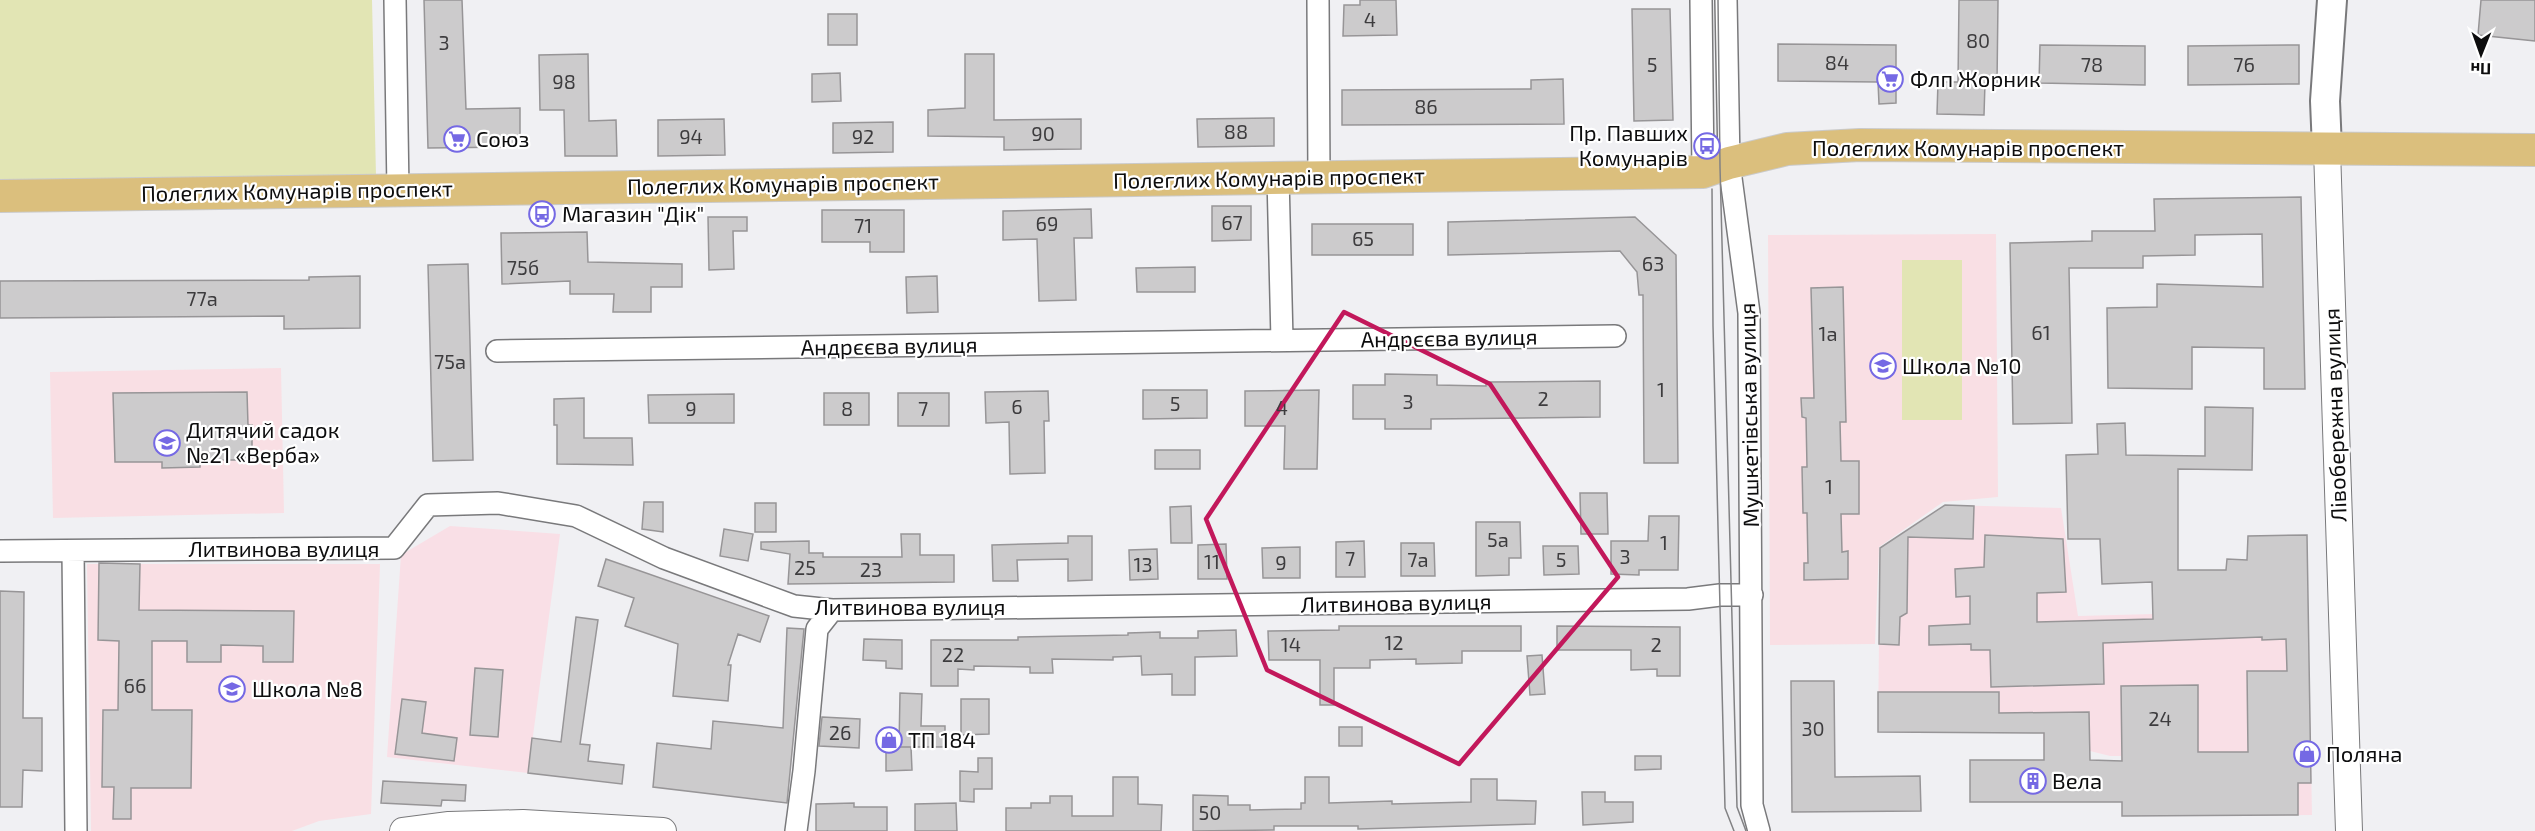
<svg xmlns="http://www.w3.org/2000/svg" width="2535" height="831" viewBox="0 0 2535 831" font-family="'Exo 2',sans-serif">
<style>
.industrial{fill:#f9dfe6}
.education{fill:#f9dfe4}
.green{fill:#e2e5b4}
.building{fill:#cccbcc;stroke:#979597;stroke-width:1.5}
.lines{fill:none;stroke-linecap:round;stroke-linejoin:round}
.minor-casing{stroke:#79797b;stroke-width:24}
.tertiary-casing{stroke:#79797b;stroke-width:28}
.secondary-casing{stroke:#79797b;stroke-width:32}
.primary-casing{stroke:#cacaca;stroke-width:34}
.minor{stroke:#fff;stroke-width:21}
.tertiary{stroke:#fff;stroke-width:26}
.secondary{stroke:#fff;stroke-width:28}
.primary{stroke:#dbbf7d;stroke-width:32}
.tram{stroke:#828284;stroke-width:1.5}
.marked{fill:none;stroke:#c2185b;stroke-width:4.5;stroke-linejoin:round}
.labels{text-anchor:middle;stroke-width:4.5;stroke-linejoin:round;paint-order:stroke}
.number-label{font-size:20px;fill:#3d3c3e}
.poi-label{font-size:22px;fill:#0d0d0e;stroke:#fff;text-anchor:start}
.street-label{font-size:22px;fill:#0d0d0e;stroke:#fff}
</style>
<rect width="100%" height="100%" fill="#f0f0f3"/>
<path class="industrial" d="M1945 505 2061 508 2078 616 2308 610 2312 815 2122 816 2121 756H2110L2090 751 2044 752 2043 733 1878 732 1880 548Z
M450 526 560 534 528 773 387 757 401 555Z"/>
<path class="education" d="M1996 234 1998 497 1943 502 1879 547 1875 644 1770 645 1768 235Z
M281 368 284 513 53 518 50 372Z
M87 564H380L371 814 319 821 292 831H91Z"/>
<path class="green" d="M0 0H372L376 176 0 183Z
M1902 260H1962V420H1902Z"/>
<path class="building" d="M424 0H462L466 109 520 108V147L428 148Z
M1360 0H1396L1397 35 1343 36 1344 5H1360Z
M1959 0H1998L1997 84 1985 83 1984 115 1937 114 1938 82H1958Z
M2481 0H2535V41L2478 35Z
M1632 9H1670L1673 120 1634 121Z
M828 14H857V45H828Z
M1778 44 1896 45V103L1879 104 1878 82 1778 81Z
M2040 45 2145 46V85L2039 83Z
M2299 45V84L2188 85V46Z
M588 54 589 121 616 120 617 156H565L564 110H540L539 55Z
M965 54H994V120L1081 119V149L1004 150V137L928 136V110L965 108Z
M840 73 841 101 812 102V74Z
M1563 79 1564 124 1342 125V90L1531 89V80Z
M1274 118V146L1198 147 1197 119Z
M724 119 725 155 658 156V120Z
M893 122V152L833 153V123Z
M2301 197 2305 389H2264V348L2192 347V389L2108 388 2107 308 2157 307V284L2263 287 2262 234 2195 235V255L2143 256V268H2069L2072 423 2013 424 2010 243 2092 241V231H2155L2154 199Z
M1212 206H1251V240L1212 241Z
M1091 209 1092 238H1074L1076 300 1039 301 1037 239 1003 240V211Z
M822 210H904V252H870V242H822Z
M708 217H747V231H733L734 269 709 270Z
M1635 217 1676 255 1678 463H1644L1643 295H1639L1637 272 1620 251 1448 255V222Z
M1312 224H1413V255H1312Z
M587 232 588 262 682 264V287H651V312H613L614 294H570V281L502 284 501 233Z
M468 264 473 460 433 461 428 265Z
M1195 267V292H1137L1136 268Z
M360 276V328L284 329V316L0 318V281L309 280V277Z
M937 276 938 312 907 313 906 277Z
M1843 287 1846 422H1840L1841 461H1859V514H1841L1842 552 1848 551V579L1804 580V563H1808L1807 513H1803L1802 467H1807L1806 418 1802 417 1801 398H1814L1811 288Z
M1385 374 1437 375V385L1486 386V382L1600 381V417L1431 419V429H1385V419H1353V385H1385Z
M1143 390H1207V418L1143 419Z
M1319 390 1317 469H1284L1285 426H1245V391Z
M1048 391 1049 421H1044L1045 473 1010 474 1009 422 986 423 985 392Z
M247 392 248 425H252V460H200V467L162 468V462H115L113 393Z
M824 393H869V425H824Z
M898 393H949V426H898Z
M734 394V423H649L648 395Z
M584 398V438H632L633 465 557 464V425H554V399Z
M2205 407 2253 408 2252 470 2178 469V570H2226L2227 559 2247 560 2248 536 2307 535 2311 783H2298V815L2122 816V802H1970V760H2044V733L1878 732V692H1999V713L2089 712 2090 760 2122 761 2121 686 2198 685V752H2248L2247 671H2287L2286 639 2262 640V637L2103 643 2104 684 1991 687 1990 650H1971V644L1929 645V626L1970 624V596L1956 597 1955 569 1984 567 1985 535 2063 539 2066 592 2037 593V622L2153 619 2152 582 2102 584 2100 539H2068L2066 455 2098 454 2097 424 2125 423 2126 455 2205 456Z
M1155 450H1200V469H1155Z
M1580 493H1607L1608 534H1581Z
M644 502H663V532L642 529Z
M755 503H776V532H755Z
M1945 505 1974 506 1973 539 1908 537 1907 613 1900 617 1899 645 1879 644 1880 548Z
M1191 506 1192 543H1171L1170 507Z
M1649 516H1679L1678 570H1639V575L1611 574V541H1648Z
M1476 522H1520L1521 558H1509V575L1476 576Z
M724 529 753 534 748 561 720 556Z
M901 534H920V555H954V582L788 584 790 554 761 549V542L809 541V553H823V557H902Z
M1068 536H1092V580L1068 581V559L1017 560 1018 581H993L992 545 1068 543Z
M1364 541 1365 577H1336V542Z
M1401 543H1434L1435 576H1401Z
M1226 544 1227 579H1198V545Z
M1543 546H1578L1579 574 1544 575Z
M1300 547V578H1263L1262 548Z
M1157 549 1158 579 1130 580 1129 550Z
M606 559 769 616 760 642 738 634 728 665H731L728 701 673 696 678 644 625 626 634 598 598 586Z
M99 563 140 564 139 610 294 611 293 662H263V646L221 645V662H187V641H152V710H192L191 788H131V819H113L114 787H102L103 710H118L119 641 98 640Z
M0 591 24 592 23 718H42V771L23 770 22 807H0Z
M576 617 598 620 580 744 590 745 588 761 624 765 622 784 528 773 532 738 561 742Z
M1339 626H1521V651H1462V663L1416 664V659L1370 660V668H1334V705H1320V660H1269L1268 631 1339 630Z
M1557 626 1680 627V676H1657V669L1631 670V650H1557Z
M787 628 804 629 787 803 653 787 657 743 711 749 713 721 783 728Z
M1236 630 1237 656 1195 657V695H1172V674L1142 675 1141 656 1113 657V660L1052 659 1053 673H1030V667L974 666V670L958 669V686H931V640H1018V637L1128 635V633L1160 632V638H1198V631Z
M864 639 902 640V669L886 668V661L863 660Z
M1542 655 1545 694 1530 695 1527 656Z
M475 668 503 670 498 737 470 735Z
M1791 681H1834L1835 777 1920 776 1921 811 1792 812Z
M900 693 922 694 921 726H945V747H899Z
M402 699 426 702 422 733 457 738 454 761 395 754Z
M961 699H989V734L961 735Z
M822 717 860 719 859 748 819 746Z
M1339 727H1362V746H1339Z
M886 747H911L912 770 886 771Z
M1635 756H1661V769L1635 770Z
M978 758H992V789H974V802L960 801V771L978 772Z
M1113 777H1138V804L1162 805 1161 831H1006V808H1031V803H1050V796H1072V816H1113Z
M1305 777H1329V803L1392 801V804L1471 802V779H1497V800L1536 801 1535 824 1358 829V826H1274V830L1193 831V795L1228 796V805H1250V810L1301 809V803H1305Z
M383 781 466 785 465 801 442 800 441 806 381 803Z
M1582 792H1605V802H1633V822L1583 825Z
M854 803V807H887V831H816V804Z
M956 803 957 831H915V804Z"/>
<g class="lines">
<g class="minor-casing">
<path id="minor" d="M395 0 398 191
M1318 0 1319 177
M1701 0 1703 172
M1726 0 1729 163 1749 313 1752 805 1759 831
M1278 177 1282 340
M497 351 1615 336
M0 551 394 548 428 505 498 503 576 516 664 558 794 606 832 610 1688 599 1720 595H1752
M73 551 76 831
M796 831 804 771 817 629 832 610"/>
</g>
<g class="tertiary-casing">
<path id="tertiary" d="M2327 149 2349 831
M403 831 449 825 523 823 663 831"/>
</g>
<g class="secondary-casing">
<path id="secondary" d="M2327 149 2325 101 2332 0"/>
</g>
<g class="primary-casing">
<path id="primary" d="M0 196 1703 172 1729 163 1787 149 1860 145 2535 150"/>
</g>
<use href="#minor" class="minor"/>
<use href="#tertiary" class="tertiary"/>
<use href="#secondary" class="secondary"/>
<use href="#primary" class="primary"/>
<path class="tram" d="M1718 0 1720 167 1737 807 1746 831
M1712 189 1713 326 1725 808 1734 831"/>
</g>
<path class="marked" d="M1344 312 1490 384 1618 577 1459 764 1267 670 1206 519Z"/>
<defs>
<g id="supermarket-ring" transform="scale(1.35)"><circle r="9.5" fill="#fff" stroke="#7569e4" stroke-width="1.5"/><path d="M-6-5.5h2.5l.6 2H6L4.5 2H-2.5L-4.4-4H-6ZM-1.5 3.2a1.3 1.3 0 1 0 .1 0ZM3 3.2a1.3 1.3 0 1 0 .1 0Z" fill="#7569e4"/></g>
<g id="bus-ring" transform="scale(1.35)"><circle r="9.5" fill="#fff" stroke="#7569e4" stroke-width="1.5"/><path d="M-5-6H5V4H4V6H2V4H-2V6H-4V4H-5ZM-3.5-4V0h7V-4ZM-3.5 1.2v1.5H-2V1.2ZM2 1.2v1.5H3.5V1.2Z" fill="#7569e4"/></g>
<g id="school-ring" transform="scale(1.35)"><circle r="9.5" fill="#fff" stroke="#7569e4" stroke-width="1.5"/><path d="M0-5L7-2L0 1L-7-2ZM-4 1L0 2.5L4 1V4Q0 6-4 4Z" fill="#7569e4"/></g>
<g id="shop-ring" transform="scale(1.35)"><circle r="9.5" fill="#fff" stroke="#7569e4" stroke-width="1.5"/><path d="M-5-2.5h2.3a2.7 3.5 0 0 1 5.4 0H5L5.5 6h-11ZM-1.5-2.5h3a1.5 2.3 0 0 0-3 0Z" fill="#7569e4"/></g>
<g id="building-ring" transform="scale(1.35)"><circle r="9.5" fill="#fff" stroke="#7569e4" stroke-width="1.5"/><path d="M-4-6H4V6H1V3H-1V6H-4ZM-2.5-4.3h1.7v1.8h-1.7ZM.8-4.3h1.7v1.8H.8ZM-2.5-1h1.7V.8h-1.7ZM.8-1h1.7V.8H.8Z" fill="#7569e4"/></g>
</defs>
<g fill-rule="evenodd">
<use href="#supermarket-ring" x="1890" y="79"/>
<use href="#supermarket-ring" x="457" y="139"/>
<use href="#bus-ring" x="1707" y="146"/>
<use href="#bus-ring" x="542" y="214"/>
<use href="#school-ring" x="1883" y="366"/>
<use href="#school-ring" x="167" y="443"/>
<use href="#school-ring" x="232" y="689"/>
<use href="#shop-ring" x="889" y="740"/>
<use href="#shop-ring" x="2307" y="754"/>
<use href="#building-ring" x="2033" y="781"/>
</g>
<g class="labels">
<g class="number-label">
<text x="1370" y="27">4</text>
<text x="1978" y="48">80</text>
<text x="444" y="50">3</text>
<text x="1837" y="70">84</text>
<text x="1652" y="72">5</text>
<text x="2092" y="72">78</text>
<text x="2244" y="72">76</text>
<text x="564" y="89">98</text>
<text x="1426" y="114">86</text>
<text x="1236" y="139">88</text>
<text x="1043" y="141">90</text>
<text x="691" y="144">94</text>
<text x="863" y="144">92</text>
<text x="1232" y="230">67</text>
<text x="1047" y="231">69</text>
<text x="863" y="233">71</text>
<text x="1363" y="246">65</text>
<text x="1653" y="271">63</text>
<text x="523" y="275">75б</text>
<text x="202" y="306">77а</text>
<text x="2041" y="340">61</text>
<text x="1828" y="341">1а</text>
<text x="450" y="369">75а</text>
<text x="1661" y="397">1</text>
<text x="1543" y="406">2</text>
<text x="1408" y="409">3</text>
<text x="1175" y="411">5</text>
<text x="1017" y="414">6</text>
<text x="1282" y="415">4</text>
<text x="691" y="416">9</text>
<text x="847" y="416">8</text>
<text x="923" y="416">7</text>
<text x="1829" y="494">1</text>
<text x="1498" y="547">5а</text>
<text x="1664" y="550">1</text>
<text x="1625" y="564">3</text>
<text x="1350" y="566">7</text>
<text x="1418" y="567">7а</text>
<text x="1561" y="567">5</text>
<text x="1212" y="569">11</text>
<text x="1281" y="570">9</text>
<text x="1143" y="572">13</text>
<text x="805" y="575">25</text>
<text x="871" y="577">23</text>
<text x="1394" y="650">12</text>
<text x="1291" y="652">14</text>
<text x="1656" y="652">2</text>
<text x="953" y="662">22</text>
<text x="135" y="693">66</text>
<text x="2160" y="726">24</text>
<text x="1813" y="736">30</text>
<text x="840" y="740">26</text>
<text x="1210" y="820">50</text>
</g>
<g class="poi-label">
<text x="1910" y="87">Флп Жорник</text>
<text x="1688" y="141" text-anchor="end">Пр. Павших<tspan x="1688" dy="25">Комунарiв</tspan></text>
<text x="476" y="147">Союз</text>
<text x="562" y="222">Магазин "Дік"</text>
<text x="1902" y="374">Школа №10</text>
<text x="186" y="438">Дитячий садок<tspan x="186" dy="25">№21 «Верба»</tspan></text>
<text x="252" y="697">Школа №8</text>
<text x="908" y="748">ТП 184</text>
<text x="2326" y="762">Поляна</text>
<text x="2052" y="789">Вела</text>
</g>
<g class="street-label">
<text x="1968" y="156">Полеглих Комунарів проспект</text>
<text transform="translate(1269 178) rotate(-1)" y="8">Полеглих Комунарів проспект</text>
<text transform="translate(783 184) rotate(-1)" y="8">Полеглих Комунарів проспект</text>
<text transform="translate(297 191) rotate(-1)" y="8">Полеглих Комунарів проспект</text>
<text transform="translate(1449 338) rotate(-1)" y="8">Андрєєва вулиця</text>
<text transform="translate(889 346) rotate(-1)" y="8">Андрєєва вулиця</text>
<text transform="translate(1749 415) rotate(-91)" y="8">Мушкетівська вулиця</text>
<text transform="translate(2335 415) rotate(-92)" y="8">Лівобережна вулиця</text>
<text x="284" y="557">Литвинова вулиця</text>
<text transform="translate(1396 603) rotate(-1)" y="8">Литвинова вулиця</text>
<text x="910" y="615">Литвинова вулиця</text>
</g>
</g>
<g transform="translate(2481 54) rotate(181)" stroke="#ffffff" stroke-width="4.5" paint-order="stroke">
<path d="M0-4.5L10 22L0 15L-10 22Z" fill="#0d0d0e"/>
<text y="-9" font-size="16" font-weight="bold" text-anchor="middle" fill="#0d0d0e">Пн</text>
</g>
</svg>
